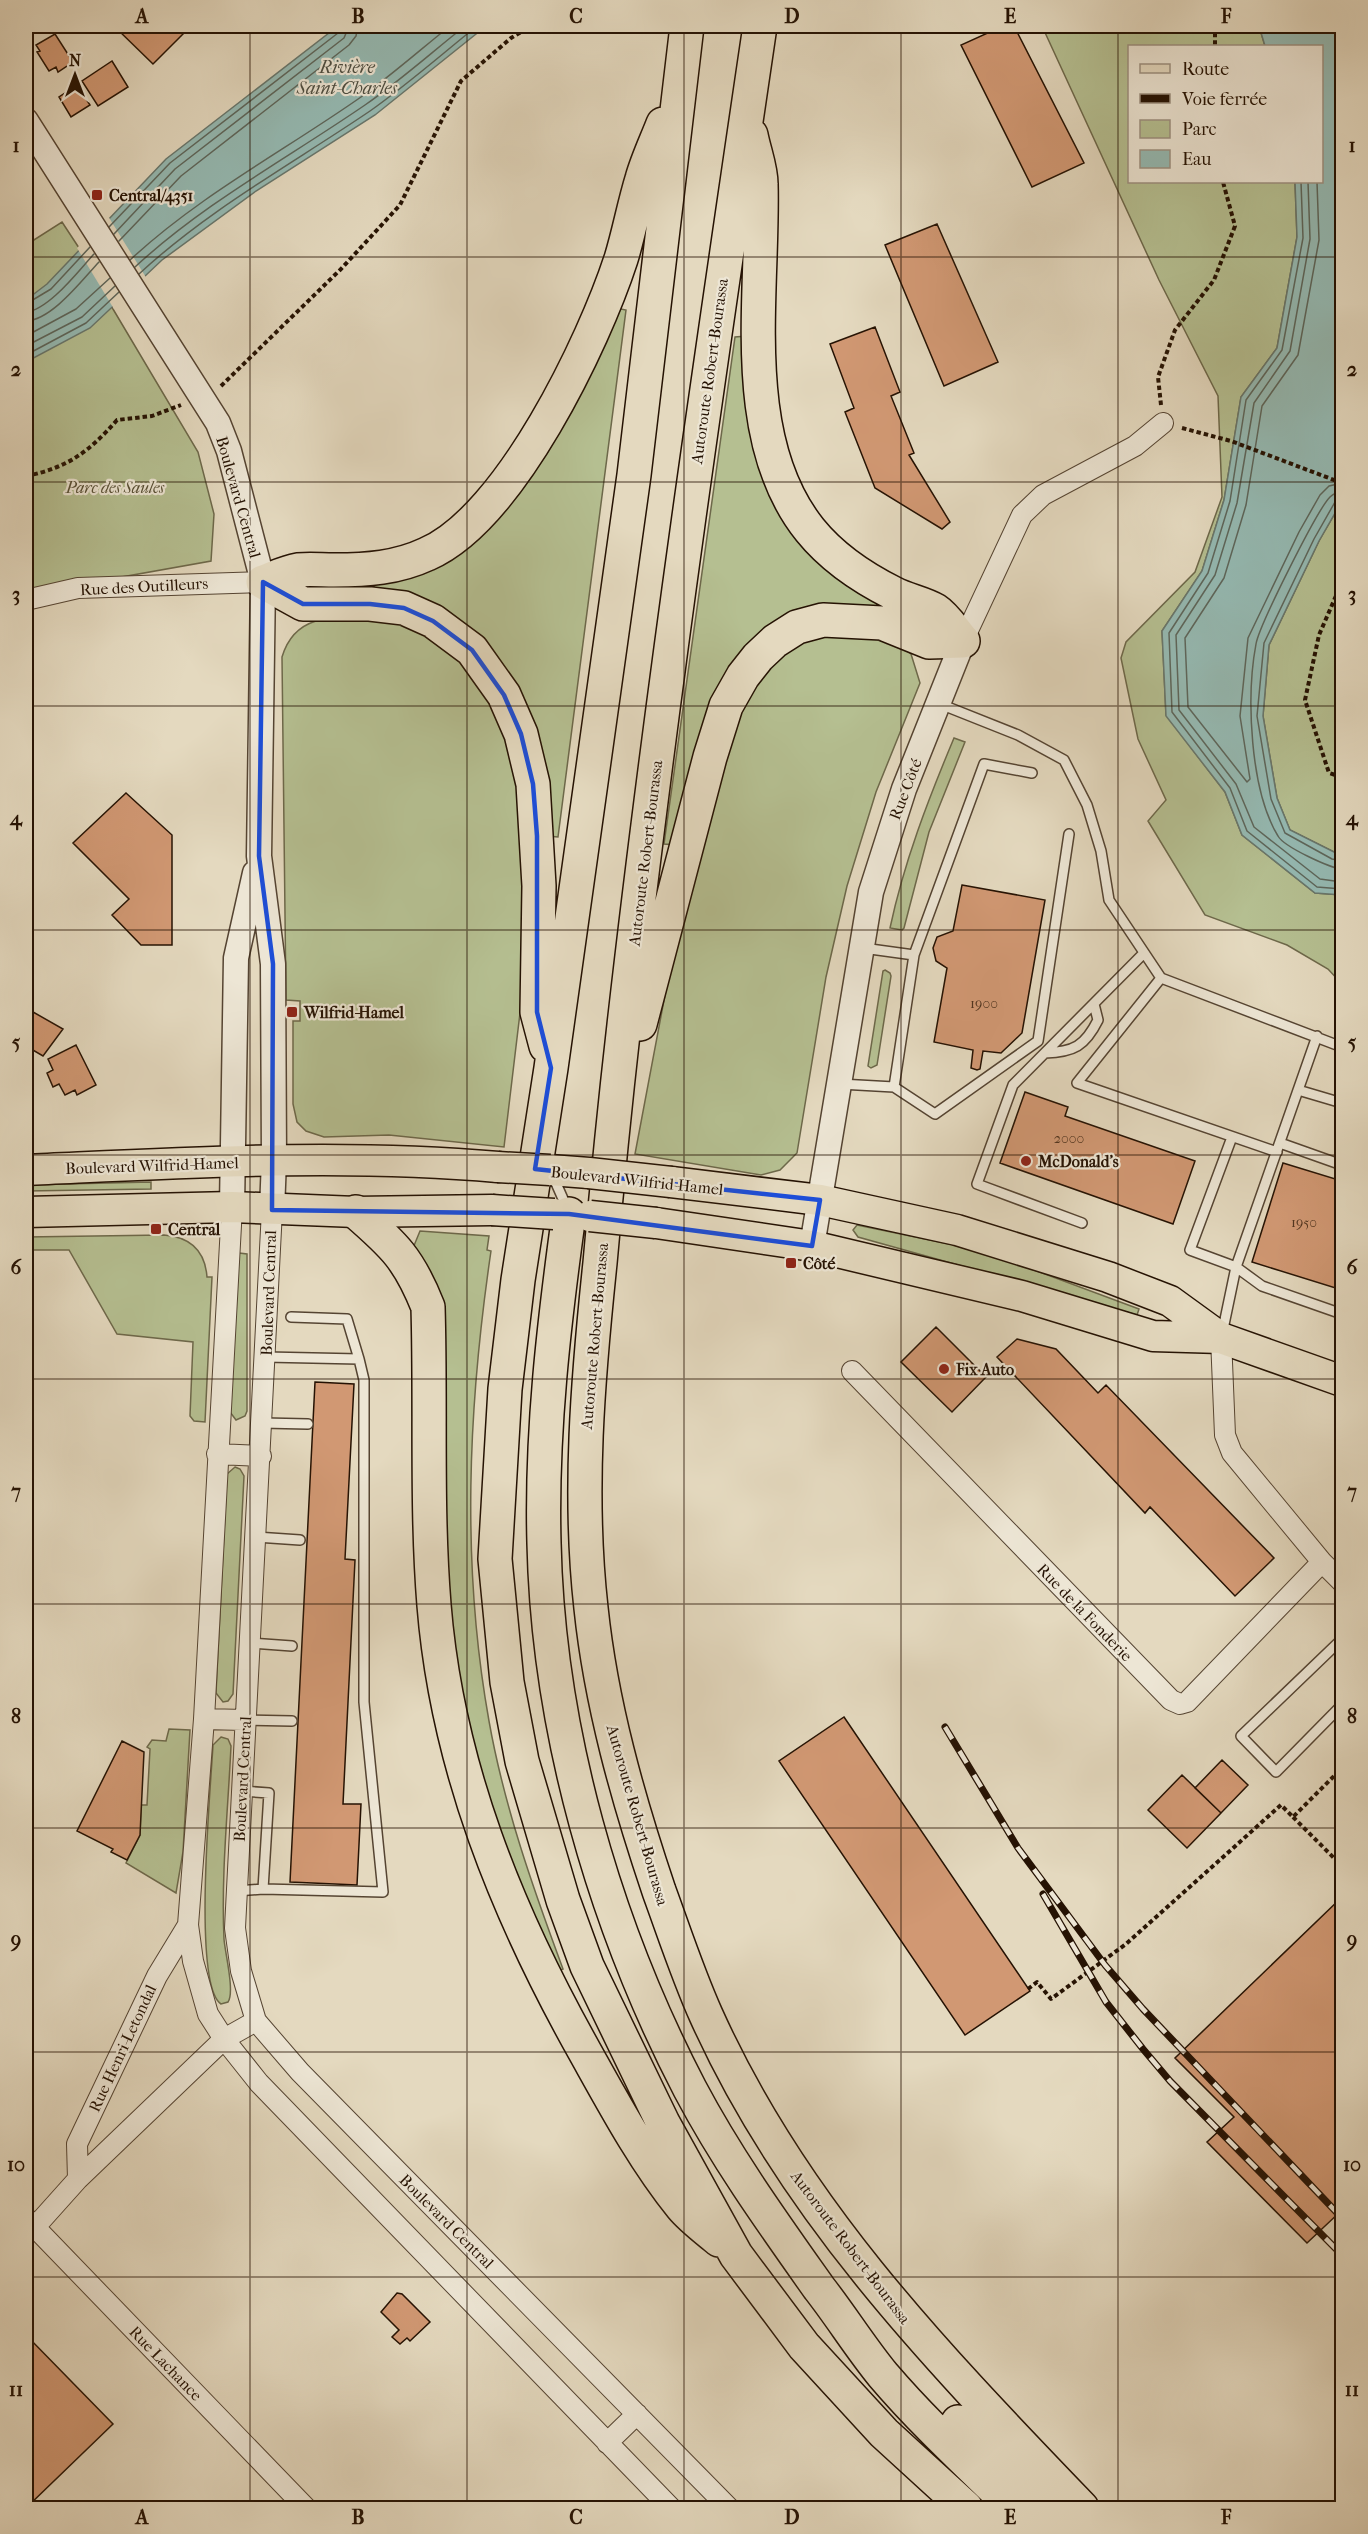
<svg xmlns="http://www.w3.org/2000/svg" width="1368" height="2534" viewBox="0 0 1368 2534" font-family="'IM FELL French Canon',serif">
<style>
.green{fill:#b5bf91;stroke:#6d684a;stroke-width:1.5}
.water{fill:#95bab3;stroke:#68776d;stroke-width:1.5}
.pier{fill:#e4d9bf}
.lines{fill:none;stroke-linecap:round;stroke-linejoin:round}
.shore{stroke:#5d665b;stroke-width:1.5}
.building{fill:#d19873;stroke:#251203;stroke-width:1.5}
.service-casing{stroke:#554432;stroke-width:12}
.minor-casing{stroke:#554432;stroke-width:22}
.tertiary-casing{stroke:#554432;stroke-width:27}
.primary-casing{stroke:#251203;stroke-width:33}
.motorway-casing{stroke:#251203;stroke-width:36}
.path{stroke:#251203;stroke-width:4;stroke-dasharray:4.5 3;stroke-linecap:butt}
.service{stroke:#ede6d5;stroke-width:9}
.minor{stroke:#ede6d5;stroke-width:20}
.tertiary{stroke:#ede6d5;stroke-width:24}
.primary{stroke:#e4d9bf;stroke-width:30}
.motorway{stroke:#e4d9bf;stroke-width:33}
.rail-casing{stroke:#251203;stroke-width:7}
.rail{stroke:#ede6d5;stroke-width:4.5;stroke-dasharray:14;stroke-linecap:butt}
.primary-bridge-casing{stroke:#251203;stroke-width:33;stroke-linecap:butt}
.primary-bridge{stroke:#e4d9bf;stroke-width:30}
.marked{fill:none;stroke:#1d4ed8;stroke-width:4.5;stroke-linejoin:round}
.grid{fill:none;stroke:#251203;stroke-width:1.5;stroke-opacity:0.55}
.poi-dot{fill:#8f2418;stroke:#ede6d5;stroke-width:2}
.labels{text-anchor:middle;stroke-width:4.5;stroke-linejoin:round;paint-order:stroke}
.number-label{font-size:14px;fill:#50341f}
.poi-label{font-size:16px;font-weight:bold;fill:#251203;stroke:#ede6d5;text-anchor:start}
.street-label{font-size:16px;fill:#251203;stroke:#ede6d5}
.park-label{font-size:16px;font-style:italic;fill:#574f35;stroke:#ede6d5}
.water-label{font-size:18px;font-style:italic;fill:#4c4d41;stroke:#ede6d5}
.neatline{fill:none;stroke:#251203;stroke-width:2}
.grid-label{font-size:20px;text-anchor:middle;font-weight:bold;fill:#251203}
</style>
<rect width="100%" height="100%" fill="#e4d9bf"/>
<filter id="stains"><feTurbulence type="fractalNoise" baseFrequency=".00333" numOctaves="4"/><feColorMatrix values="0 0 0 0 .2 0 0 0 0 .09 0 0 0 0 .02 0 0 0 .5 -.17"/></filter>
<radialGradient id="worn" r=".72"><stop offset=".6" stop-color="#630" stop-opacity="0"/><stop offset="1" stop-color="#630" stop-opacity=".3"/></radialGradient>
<path class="green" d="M1042 26H1259L1265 46H1130V182H1295L1297 237 1277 348 1241 397 1224 500 1202 571 1162 631 1166 715 1225 792 1242 835 1315 893 1342 895V984L1328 969 1287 945 1205 915 1148 821 1166 800 1138 739 1121 658 1126 642 1195 572 1222 497 1218 396 1159 280Z
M62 222 83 254 26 307V245Z
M110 304 198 452 214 514 211 561 26 594V350Z
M616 308 626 310 558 837 546 836 513 692 374 594V583L485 529 516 496 544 455Z
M747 336 775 492 883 599 878 611 767 634 677 845 664 844 735 337Z
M1342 501V856L1290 830 1277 798 1263 716 1269 645 1319 541Z
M390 618 443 640 487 686 509 740 521 795 528 946 504 1147 389 1135 324 1137 306 1131 297 1122 293 1104V1021H300V1001L286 1000 282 657C297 606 347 619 390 618Z
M815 636 891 639 911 654 920 683 876 792 847 886 826 977 797 1153 780 1170 761 1175 635 1154 668 979 727 742 760 667Z
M954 738 965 742 929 832 904 928 902 930 890 928C904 862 928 800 954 738Z
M885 970 890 973 891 976 877 1065 871 1068 868 1066 883 971Z
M151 1182V1189L26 1191V1185Z
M857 1225 954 1245 1018 1264 1139 1309 1137 1315 858 1237 853 1230Z
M420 1231 489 1236 487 1250 491 1251C468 1407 461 1565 489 1721 504 1806 533 1888 563 1969L553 1973 522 1908 456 1698 413 1248Z
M164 1235C190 1237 205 1250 207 1277H212L205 1422 194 1421 190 1416 193 1342 117 1334 69 1250H28L26 1237Z
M239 1253 247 1254V1411L245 1416 236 1420 230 1412Z
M235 1467 240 1469 244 1476 233 1694 228 1701 223 1702 216 1693 227 1474Z
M169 1729 190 1730 183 1852 176 1893 126 1863 140 1835 141 1805H147L150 1749 147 1747 152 1740 166 1741Z
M221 1737 228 1739 231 1746C228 1810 221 1875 224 1939 225 1953 235 1992 228 2002L221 2004C192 1985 211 1784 213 1745Z"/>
<path class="water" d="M338 26H486L375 115 256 191 162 260 90 328 26 362V300L47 284 166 159Z
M1259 26H1342V501L1319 541 1269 645 1263 716 1277 798 1290 830 1342 856V895L1315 893 1242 835 1225 792 1166 716 1162 631 1202 571 1224 500 1241 397 1277 348 1297 237 1295 182H1322V46H1265Z"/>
<path class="pier" d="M108 216 147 279 114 309 77 248Z"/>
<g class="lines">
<path class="shore" d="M1301 182 1303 238 1282 350 1246 400 1230 501 1208 573 1169 633 1172 712 1230 788 1247 831 1317 887 1342 889
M1308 182 1310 239 1290 351 1254 403 1237 503 1215 575 1176 635 1179 710 1236 784 1254 827 1320 879 1342 882
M1317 182 1319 240 1298 355 1262 406 1246 505 1224 578 1185 638 1188 707 1247 782 1250 779 1240 716 1248 638 1299 532 1320 495 1329 486 1342 483
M109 227 170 163 338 33 341 26
M114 234 175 169 344 38 349 26
M119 241 181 176 349 45 356 36 358 26
M130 260C200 195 284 151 361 97 392 75 421 49 450 26
M135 267C204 203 288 158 365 105 400 81 432 52 465 26
M139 274C209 209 292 164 370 111 407 85 442 54 477 26
M26 304 51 289 90 247
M26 312C49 310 79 270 94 254
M26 321C52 320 82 280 99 262
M26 336 76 309 110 278
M26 346 82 317 115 286
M26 355 86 323 119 292
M1342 492C1338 492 1334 493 1330 497 1317 510 1259 626 1256 644 1246 697 1250 790 1278 836 1284 847 1330 868 1342 869
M1342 500 1335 502 1314 539 1264 643 1257 716 1271 799 1285 833 1332 859 1342 861"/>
</g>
<path class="building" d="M26 26H43L26 36Z
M114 26H191L153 64Z
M1003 26H1014L1084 163 1032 187 961 45Z
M55 34 73 62 58 72 56 67 49 71 37 52 40 51 36 45Z
M112 61 128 87 98 106 82 81Z
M77 85 90 105 71 117 59 97Z
M937 224 998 362 944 386 885 245Z
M875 327 900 392 891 396 914 453 909 455 950 522 942 529 875 488 845 412 854 408 830 344Z
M126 793 172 835V945H141L112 915 129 899 73 843Z
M962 885 1045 900 1022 1033 1001 1053 983 1051 980 1069 977 1070 971 1068 973 1050 934 1042 947 968 936 961 933 948 937 937 953 931Z
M26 1008 63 1029 43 1056 26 1046Z
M76 1045 96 1085 77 1095 75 1090 65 1095 59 1084 53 1087 47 1073 53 1070 48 1059Z
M1025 1092 1068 1107 1065 1116 1195 1161 1173 1224 1000 1163Z
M1283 1163 1342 1181V1290L1252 1262Z
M936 1327 986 1377 952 1412 901 1362Z
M1017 1339 1056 1349 1098 1393 1106 1385 1274 1558 1235 1596 1150 1507 1145 1513 997 1357Z
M315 1382 354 1384 345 1559 355 1560 343 1804H361L357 1885 290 1882Z
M844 1717 1030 1991 965 2035 779 1761Z
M122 1741 144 1752 140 1835 127 1860 111 1852 113 1849 77 1831Z
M1222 1760 1248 1785 1221 1813 1195 1788Z
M1182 1775 1221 1813 1187 1848 1148 1810Z
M1342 1897V2210L1307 2243 1207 2142 1234 2117 1175 2058Z
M397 2293 402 2294 430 2322 410 2341 407 2338 400 2344 392 2337 399 2330 381 2312Z
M26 2335 113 2424 26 2508Z"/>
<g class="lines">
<g class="service-casing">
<path id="service" d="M940 704 1018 735 1064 760 1087 805 1101 851 1109 900 1161 978 1342 1047
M863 948 914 955
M1161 978 1077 1083 1277 1152
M1045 1053C1074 1052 1085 1046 1098 1020L1094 1004
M840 1084 894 1087 935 1114 1038 1041 1069 834
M894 1087 914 955 984 764 1032 773
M1298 1090 1342 1103
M1232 1137 1190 1250 1236 1267 1262 1286 1342 1314
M1280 1143 1342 1165
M552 1174 567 1208
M1082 1223 977 1184 1013 1085 1143 954
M291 1317 347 1319 359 1359
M1222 1334 1236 1267 1317 1036
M263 1423 308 1424
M256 1537 300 1540
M1342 1639 1241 1736 1276 1772 1342 1705
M249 1643 292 1646
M244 1720 292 1721
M263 1889 383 1892 364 1702V1380L359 1359 266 1357
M236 1891 263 1889 269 1793 242 1791"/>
</g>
<g class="minor-casing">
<path id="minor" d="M26 600 78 588 263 582
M963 641 1022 515 1043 495 1135 446 1163 423
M232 1207 204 1719 188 1925 193 1961 208 2014 224 2039 259 2083 671 2508
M272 1210 235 1928 241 1971 256 2021 300 2072 729 2508
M1221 1338 1225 1435 1232 1453 1322 1562 1342 1582
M852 1371 1171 1700 1180 1704 1187 1702 1322 1562
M217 1454 261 1456
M204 1719 244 1720
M78 2179 77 2144 157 1976 188 1925
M26 2218 306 2508
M35 2227 78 2179 224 2039 256 2021
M607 2443 637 2414"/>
</g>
<g class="tertiary-casing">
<path id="tertiary" d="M26 121 218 423 229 451 263 582 259 856 273 964 274 1160 272 1210
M232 1207 236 958 255 873
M812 1246 871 892 904 789 963 641"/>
</g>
<g class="primary-casing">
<path id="primary" d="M26 1170C183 1163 340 1153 498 1167
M550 1170 589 1173
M671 1182 820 1200 957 1230 1108 1277 1170 1301 1221 1338 1342 1381
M26 1212 232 1207 356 1212 492 1210
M656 1223 812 1246 1022 1296 1153 1336 1221 1338"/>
</g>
<g class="motorway-casing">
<path id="motorway" d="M687 26 634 475 551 1068 518 1280 505 1389 495 1559 507 1682 522 1761 563 1900 587 1966 663 2123 736 2255 804 2346 884 2433 966 2508
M760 26C711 358 662 691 624 1025 615 1104 607 1184 600 1263 588 1377 578 1493 591 1608 601 1704 628 1799 659 1891 674 1932 688 1975 706 2015 793 2209 937 2357 1082 2508
M751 135C754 151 761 168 761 184 764 293 736 438 810 530 831 556 863 578 893 593 906 600 923 603 935 610 946 617 955 632 963 641
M263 582C274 578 286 572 298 570 309 569 322 570 334 570 367 570 397 568 427 554 510 518 594 342 621 259 629 233 634 205 642 179 647 161 656 142 663 124
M263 582 303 604H370L404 608 433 621 472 650 504 695 521 734 533 784 539 886 537 1012 546 1046
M640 1024 710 757 726 706 743 676 758 657 775 641 797 627 823 620 882 623 929 642 963 641
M356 1212C394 1245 409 1259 428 1307 431 1406 426 1506 434 1605 447 1766 507 1913 585 2052 614 2104 644 2160 682 2207 692 2219 707 2230 719 2240
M569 1214C554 1323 541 1432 544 1543 548 1729 604 1924 690 2089 727 2159 773 2223 819 2288 841 2316 860 2347 883 2375 923 2422 970 2465 1014 2508
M958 2422 1053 2508"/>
</g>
<path class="path" d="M1212 26 1215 32V46
M221 386 341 269 400 205 461 81 511 38 531 26
M1161 405 1158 377 1175 330 1214 280 1235 226 1223 182
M1182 428 1231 441 1342 483
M26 476C67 468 89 452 117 420L152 416 181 405
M1342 582 1319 635 1305 700 1329 773 1342 777
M1293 1817 1342 1866
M1028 1989 1037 1982 1051 1999 1126 1944 1281 1805 1293 1817 1342 1768"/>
<use href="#service" class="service"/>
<use href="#minor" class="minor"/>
<use href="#tertiary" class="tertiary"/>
<use href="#primary" class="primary"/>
<use href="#motorway" class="motorway"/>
<g class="rail-casing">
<path id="rail" d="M945 1727 1018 1848 1105 1965 1143 2009 1342 2218
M1043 1894 1106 2002 1143 2049 1170 2081 1342 2255"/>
</g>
<use href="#rail" class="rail"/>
<g class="primary-bridge-casing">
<path id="primary-bridge" d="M498 1167 550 1170
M589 1173 671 1182
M492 1210 554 1214
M590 1216 656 1223"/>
</g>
<use href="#primary-bridge" class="primary-bridge"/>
</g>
<path class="marked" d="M263 582 303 604H370L404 608 433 621 472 650 504 695 521 734 533 784 537 836V1012L551 1068 535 1169 820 1200 812 1246 569 1214 272 1210 273 964 259 856Z"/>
<path class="grid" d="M250 26V2508M467 26V2508M684 26V2508M901 26V2508M1118 26V2508M26 257H1342M26 482H1342M26 706H1342M26 930H1342M26 1155H1342M26 1379H1342M26 1604H1342M26 1828H1342M26 2052H1342M26 2277H1342"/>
<g class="poi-dot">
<rect x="91" y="189" width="12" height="12" rx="3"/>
<rect x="286" y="1006" width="12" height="12" rx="3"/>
<circle cx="1026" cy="1161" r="6"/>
<rect x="150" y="1223" width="12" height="12" rx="3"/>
<rect x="785" y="1257" width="12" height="12" rx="3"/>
<circle cx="944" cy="1369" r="6"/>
</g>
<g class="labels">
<g class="number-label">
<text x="984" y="1008">1900</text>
<text x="1069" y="1143">2000</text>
<text x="1304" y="1227">1950</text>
</g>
<g class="poi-label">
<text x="109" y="201">Central/4351</text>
<text x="304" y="1018">Wilfrid-Hamel</text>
<text x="1038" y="1167">McDonald's</text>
<text x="168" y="1235">Central</text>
<text x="803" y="1269">Côté</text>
<text x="956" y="1375">Fix Auto</text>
</g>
<g class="street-label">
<text transform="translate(709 371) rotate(-82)" y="6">Autoroute Robert-Bourassa</text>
<text transform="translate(239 497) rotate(74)" y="6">Boulevard Central</text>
<text transform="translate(144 586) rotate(-3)" y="6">Rue des Outilleurs</text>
<text transform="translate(905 789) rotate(-69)" y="6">Rue Côté</text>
<text transform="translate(645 853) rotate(-83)" y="6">Autoroute Robert-Bourassa</text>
<text transform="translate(152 1165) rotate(-2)" y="6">Boulevard Wilfrid-Hamel</text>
<text transform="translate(637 1180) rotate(6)" y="6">Boulevard Wilfrid-Hamel</text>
<text transform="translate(268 1293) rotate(-88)" y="6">Boulevard Central</text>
<text transform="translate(594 1336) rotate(-85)" y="6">Autoroute Robert-Bourassa</text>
<text transform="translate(1085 1612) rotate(46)" y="6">Rue de la Fonderie</text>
<text transform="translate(242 1779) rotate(-87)" y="6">Boulevard Central</text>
<text transform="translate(638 1815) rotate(74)" y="6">Autoroute Robert-Bourassa</text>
<text transform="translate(122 2048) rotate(-65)" y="6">Rue Henri-Letondal</text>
<text transform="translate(447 2221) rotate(45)" y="6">Boulevard Central</text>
<text transform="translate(851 2247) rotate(53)" y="6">Autoroute Robert-Bourassa</text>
<text transform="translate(166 2363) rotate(46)" y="6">Rue Lachance</text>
</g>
<g class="park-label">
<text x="115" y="493">Parc des Saules</text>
</g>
<g class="water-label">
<text x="347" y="73">Rivière<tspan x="347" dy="21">Saint-Charles</tspan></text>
</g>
</g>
<rect width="1368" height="2534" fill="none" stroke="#e4d9bf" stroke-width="66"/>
<rect x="1128" y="45" width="195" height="138" fill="#ede6d5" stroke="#9d9181" stroke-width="1.5"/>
<rect x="1140" y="64" width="30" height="9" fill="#e4d9bf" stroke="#9d9181" stroke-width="1.5"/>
<text x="1182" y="75" font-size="18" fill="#251203">Route</text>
<rect x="1140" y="94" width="30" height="9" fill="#251203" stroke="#9d9181" stroke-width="1.5"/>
<text x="1182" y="105" font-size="18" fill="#251203">Voie ferrée</text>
<rect x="1140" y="120" width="30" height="18" fill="#b5bf91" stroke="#9d9181" stroke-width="1.5"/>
<text x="1182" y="135" font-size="18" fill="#251203">Parc</text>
<rect x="1140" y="150" width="30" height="18" fill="#95bab3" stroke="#9d9181" stroke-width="1.5"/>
<text x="1182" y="165" font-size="18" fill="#251203">Eau</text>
<g transform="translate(75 75)" stroke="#ede6d5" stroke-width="4.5" paint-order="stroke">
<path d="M0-4.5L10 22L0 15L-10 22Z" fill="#251203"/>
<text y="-9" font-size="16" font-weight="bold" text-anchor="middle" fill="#251203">N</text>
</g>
<rect x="33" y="33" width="1302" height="2468" class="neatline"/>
<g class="grid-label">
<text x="142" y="23">A</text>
<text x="358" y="23">B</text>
<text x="576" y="23">C</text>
<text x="792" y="23">D</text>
<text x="1010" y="23">E</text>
<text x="1226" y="23">F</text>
<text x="16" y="152">1</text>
<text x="1352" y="152">1</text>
<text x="16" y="376">2</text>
<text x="1352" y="376">2</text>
<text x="16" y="601">3</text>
<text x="1352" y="601">3</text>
<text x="16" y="825">4</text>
<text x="1352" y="825">4</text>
<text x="16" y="1049">5</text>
<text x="1352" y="1049">5</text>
<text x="16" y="1274">6</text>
<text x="1352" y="1274">6</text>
<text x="16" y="1498">7</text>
<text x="1352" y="1498">7</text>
<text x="16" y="1723">8</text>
<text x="1352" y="1723">8</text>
<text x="16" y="1947">9</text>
<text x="1352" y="1947">9</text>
<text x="16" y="2171">10</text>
<text x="1352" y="2171">10</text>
<text x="16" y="2396">11</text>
<text x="1352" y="2396">11</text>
<text x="142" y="2524">A</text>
<text x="358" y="2524">B</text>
<text x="576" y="2524">C</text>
<text x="792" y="2524">D</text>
<text x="1010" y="2524">E</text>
<text x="1226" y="2524">F</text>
</g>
<rect width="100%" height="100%" filter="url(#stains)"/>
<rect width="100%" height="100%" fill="url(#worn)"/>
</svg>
